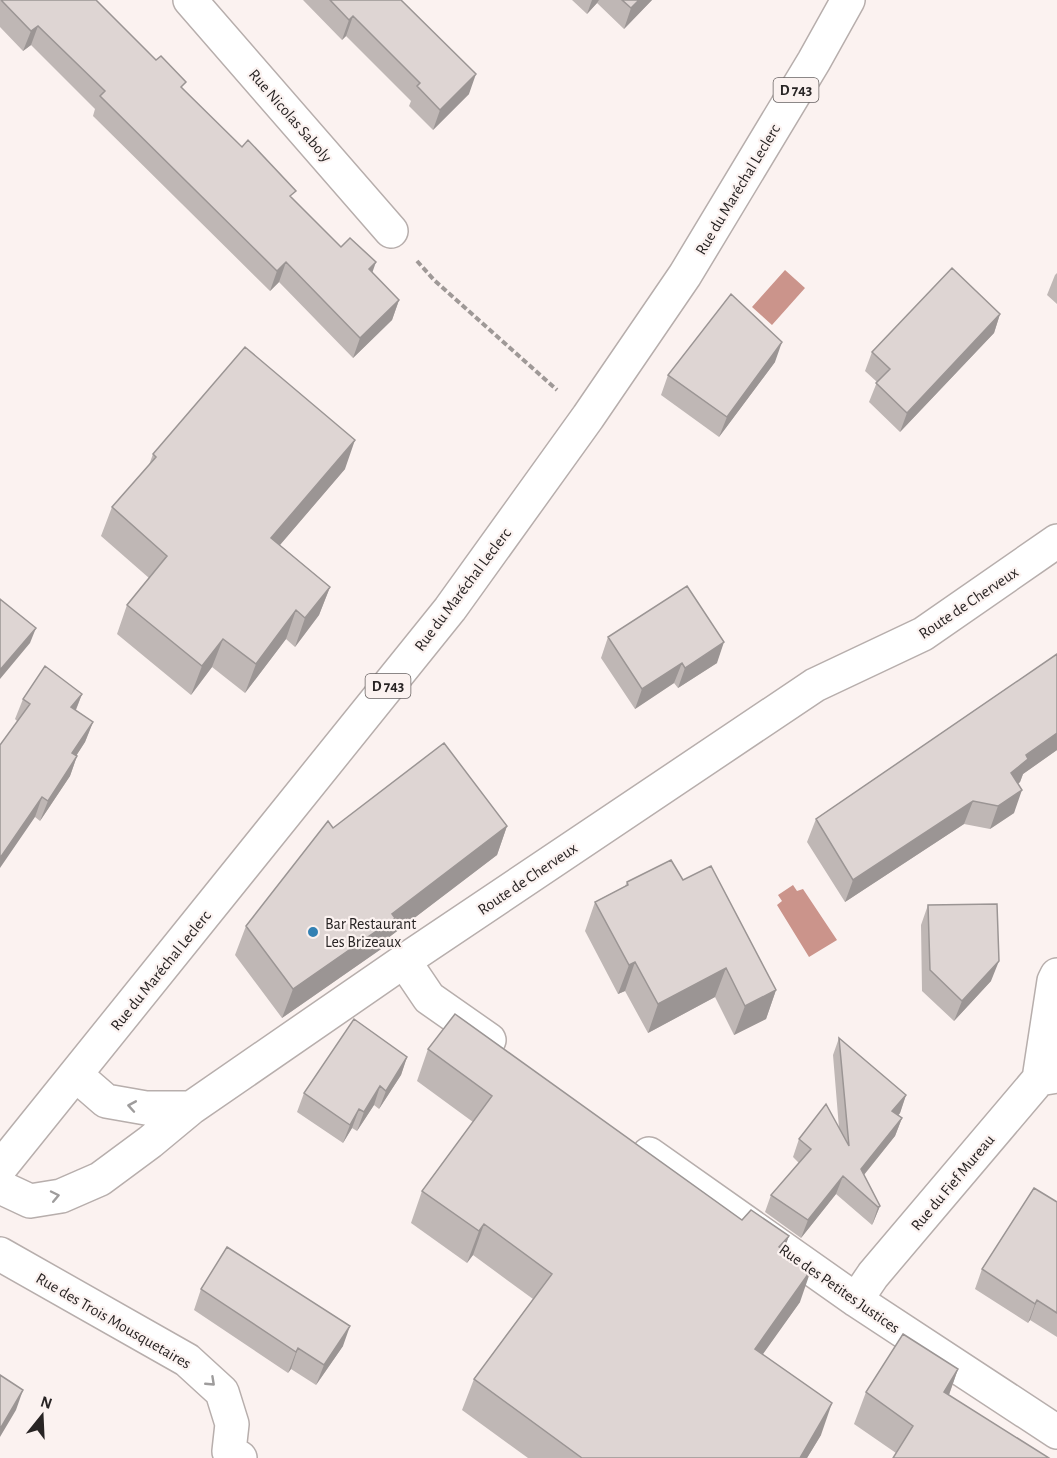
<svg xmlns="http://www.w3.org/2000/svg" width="1057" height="1458" viewBox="0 0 1057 1458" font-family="'Alegreya Sans',sans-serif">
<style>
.water{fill:#cb948b}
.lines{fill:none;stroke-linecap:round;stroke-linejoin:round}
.minor-casing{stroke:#b7aeac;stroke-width:36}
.major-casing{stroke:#b7aeac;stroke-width:36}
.path{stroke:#9f9997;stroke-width:4;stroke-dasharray:6 3;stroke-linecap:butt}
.minor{stroke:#fff;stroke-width:33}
.major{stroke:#fff;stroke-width:33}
.wall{fill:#bfb7b5}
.shaded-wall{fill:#9b9594}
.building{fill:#ded5d3;stroke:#9b9594;stroke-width:1.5}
.oneway{stroke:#9e9c9c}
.poi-dot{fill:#3381b3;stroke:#fbf2f0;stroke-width:2}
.labels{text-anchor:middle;stroke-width:4.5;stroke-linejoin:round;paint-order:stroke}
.shield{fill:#fbf2f0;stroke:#676261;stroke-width:1.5}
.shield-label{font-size:15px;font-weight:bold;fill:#282424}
.street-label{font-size:16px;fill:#282424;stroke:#fbf2f0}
.poi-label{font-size:16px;fill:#282424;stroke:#fbf2f0;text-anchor:start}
</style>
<rect width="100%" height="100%" fill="#fbf2f0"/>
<path class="water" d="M785 270 805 288 772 325 752 307Z
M793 885 797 891 803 889 837 940 809 957 777 905 782 901 778 895Z"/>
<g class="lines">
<g class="minor-casing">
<path id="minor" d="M190 0 391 231
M404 961 429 998 489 1040
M1039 1079 1054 981 1057 975
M649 1154 856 1300 1057 1432
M0 1254 187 1360 222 1392 232 1424 229 1451 240 1458
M856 1300 873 1275 1039 1079 1057 1076"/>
</g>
<g class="major-casing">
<path id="major" d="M76 1075 106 1101 146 1108H191
M0 1168 450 609 588 417 685 275 814 61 848 0
M0 1187 30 1201 61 1196 100 1179 150 1142 191 1108 404 961 815 685 923 634 1057 541"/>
</g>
<path class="path" d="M417 261 434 280 557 390"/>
<use href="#minor" class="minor"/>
<use href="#major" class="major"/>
</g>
<path class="wall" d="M0 0 183 89 341 247 372 272 399 300 392 320 353 358 279 282 270 291 93 116 95 109 31 45 23 51 0 27Z
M303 0H401L469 94 433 130 409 106 411 101 346 36 342 40Z
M572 0H652L624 29 597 3 587 14Z
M1057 273V304L1047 295 1055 275Z
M1000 314 994 333 900 432 869 402 877 382 865 371 872 352Z
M775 362 719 437 661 395 668 375Z
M153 454 345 469 280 545 330 587 319 615 295 647 286 639 245 693 212 667 191 695 117 634 127 605 149 578 101 536 112 507 149 465Z
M608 637 717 663 678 688 674 683 635 709 601 658Z
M1057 654V750L1023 774 1020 782 1018 784 1014 813 990 829 964 824 845 902 807 842 816 819Z
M82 694 76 710 93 722 85 742 76 756H77L70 776 40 821 35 817 17 721 15 719 23 699Z
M507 826 497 855 388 938 384 947 282 1018 235 955 246 926 333 828Z
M683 880 776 990 766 1019 734 1035 715 997 648 1033 625 991 618 994 585 931 595 902 625 886 627 882Z
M928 905 991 981 954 1021 922 991 921 925Z
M839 1038 906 1095 900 1113 898 1116 902 1118 895 1136 864 1175 880 1206 873 1223 872 1225 836 1194 801 1238 765 1212 771 1195 799 1163 793 1157 799 1139 839 1128 833 1055Z
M428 1049 742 1220 789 1236 783 1250 800 1302 762 1354 821 1435 807 1458H528L462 1410 474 1379 533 1299 473 1255 467 1263 411 1223 422 1191 473 1122 417 1081Z
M407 1057 401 1075 379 1109 374 1105 357 1131 352 1128 343 1143 297 1112 304 1093Z
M1057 1202V1337L1030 1320 1028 1323 975 1289 982 1269Z
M201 1289 343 1346 316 1385 291 1369 288 1373 194 1310Z
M958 1369 949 1395 896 1453 854 1424 866 1392Z"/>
<path class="shaded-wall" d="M592 0H599L597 3 587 14Z
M639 0H652L624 29 631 8Z
M353 16 346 36 342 40 349 20Z
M38 26 31 45 23 51 31 31Z
M476 74 469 94 433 130 440 110Z
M286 262 279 282 270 291 277 271Z
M376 262 369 282V269Z
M399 300 392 320 353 358 360 338Z
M1000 314 994 333 900 432 907 413Z
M782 342 775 362 719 437 727 417Z
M355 440 345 469 261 567 271 538Z
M330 587 319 615 295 647 305 618Z
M296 610 286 639 245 693 256 664Z
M36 628 30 643 0 679V670Z
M223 639 212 667 191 695 202 666Z
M724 642 717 663 678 688 685 668Z
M682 663 674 683 635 709 642 689Z
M82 694 74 714 71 707Z
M93 722 85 742 65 773 72 753Z
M1057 733V750L1023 774 1020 782 1003 796 1011 773 1026 755Z
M77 756 70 776 40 821 48 801Z
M1022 790 1014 813 990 829 998 806Z
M42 797 35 817 0 868V858Z
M973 801 964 824 845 902 853 880Z
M507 826 497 855 388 938 384 947 282 1018 293 989Z
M999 961 991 981 954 1021 962 1001Z
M635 962 625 991 618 994 629 965Z
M726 968 715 997 648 1033 658 1004Z
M776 990 766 1019 734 1035 745 1006Z
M407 1057 401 1075 379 1109 386 1091Z
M380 1086 374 1105 357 1131 364 1112Z
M906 1095 900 1113 886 1129 892 1111Z
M359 1109 352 1128 343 1143 350 1125Z
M902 1118 895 1136 854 1187 861 1169Z
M843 1176 836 1194 801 1238 808 1220Z
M880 1206 873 1223 872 1225 878 1207Z
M484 1224 473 1255 467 1263 479 1231Z
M789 1236 777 1267 779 1247Z
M811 1270 800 1302 744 1381 755 1349Z
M1037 1300 1030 1320 1028 1323 1035 1304Z
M350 1326 343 1346 316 1385 324 1365Z
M298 1348 291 1369 288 1373 296 1352Z
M958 1369 947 1400 944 1392Z
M23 1390 16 1410 0 1437V1429Z
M832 1403 821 1435 807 1458H800Z"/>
<path class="building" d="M1 0H96L156 60 161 56 186 82 181 87 242 147 248 140 296 191 290 196 341 247 350 238 376 262 369 269 399 300 360 338 286 262 277 271 100 96 105 91 38 26 31 31Z
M330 0H401L476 74 440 110 417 86 420 83 353 16 349 20Z
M622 0H639L631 8Z
M952 268 1000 314 907 413 876 383 890 369 872 352Z
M731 294 782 342 727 417 668 375Z
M245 347 355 440 271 538 330 587 305 618 296 610 256 664 223 639 202 666 127 605 167 556 112 507 156 457 153 454Z
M687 586 724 642 685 668 682 663 642 689 608 637Z
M0 599 36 628 0 670Z
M1057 654V733L1026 755 1028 759 1011 773 1022 790 998 806 973 801 853 880 816 819Z
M45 666 82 694 71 707 93 722 72 753 77 756 48 801 42 797 0 858V745L30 704 23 699Z
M444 743 507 826 392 914 395 918 293 989 246 926 328 821 333 828Z
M671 860 683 880 711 866 776 990 745 1006 726 968 658 1004 635 962 629 965 595 902 628 885 627 882Z
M997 904 999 961 962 1001 930 970 928 905Z
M455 1014 742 1220 751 1210 789 1236 779 1247 811 1270 755 1349 832 1403 800 1458H582L474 1379 552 1274 484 1224 479 1231 422 1191 492 1096 428 1049Z
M354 1019 407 1057 386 1091 380 1086 364 1112 359 1109 350 1125 304 1093Z
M839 1038 906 1095 892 1111 902 1118 861 1169 880 1206 878 1207 843 1176 808 1220 771 1195 811 1149 799 1139 826 1104 849 1146Z
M1034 1188 1057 1202V1313L1037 1300 1035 1304 982 1269Z
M227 1247 350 1326 324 1365 298 1348 296 1352 201 1289Z
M903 1334 958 1369 944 1392 1049 1458H893L913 1426 866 1392Z
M0 1375 23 1390 0 1429Z"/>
<defs><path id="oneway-chevron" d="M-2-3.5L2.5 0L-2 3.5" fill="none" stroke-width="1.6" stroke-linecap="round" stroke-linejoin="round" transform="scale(1.5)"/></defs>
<g class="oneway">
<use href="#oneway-chevron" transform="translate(132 1106) rotate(-170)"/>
<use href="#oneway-chevron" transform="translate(55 1196) rotate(-12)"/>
<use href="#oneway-chevron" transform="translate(211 1382) rotate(43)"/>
</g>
<circle class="poi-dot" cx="313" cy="932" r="6"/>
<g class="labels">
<g class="shield">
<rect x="773.5" y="78" width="45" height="24" rx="4.5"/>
<rect x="365.5" y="674" width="45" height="24" rx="4.5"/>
</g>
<g class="shield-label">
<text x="796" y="95">D 743</text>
<text x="388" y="691">D 743</text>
</g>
<g class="street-label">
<text transform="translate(291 115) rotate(49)" y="6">Rue Nicolas Saboly</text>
<text transform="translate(737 189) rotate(-59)" y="6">Rue du Maréchal Leclerc</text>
<text transform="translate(462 589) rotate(-53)" y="6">Rue du Maréchal Leclerc</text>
<text transform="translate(968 602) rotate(-34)" y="6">Route de Cherveux</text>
<text transform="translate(527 878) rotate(-34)" y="6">Route de Cherveux</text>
<text transform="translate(160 970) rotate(-51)" y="6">Rue du Maréchal Leclerc</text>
<text transform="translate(952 1182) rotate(-50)" y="6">Rue du Fief Mureau</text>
<text transform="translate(840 1288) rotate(35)" y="6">Rue des Petites Justices</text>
<text transform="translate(114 1320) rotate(30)" y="6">Rue des Trois Mousquetaires</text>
</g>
<g class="poi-label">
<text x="325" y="929">Bar Restaurant<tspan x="325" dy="18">Les Brizeaux</tspan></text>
</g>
</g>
<g transform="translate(42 1416) rotate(18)" stroke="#fbf2f0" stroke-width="4.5" paint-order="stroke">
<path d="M0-4.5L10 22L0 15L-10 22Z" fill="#282424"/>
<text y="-9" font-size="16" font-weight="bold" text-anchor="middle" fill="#282424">N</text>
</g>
</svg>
